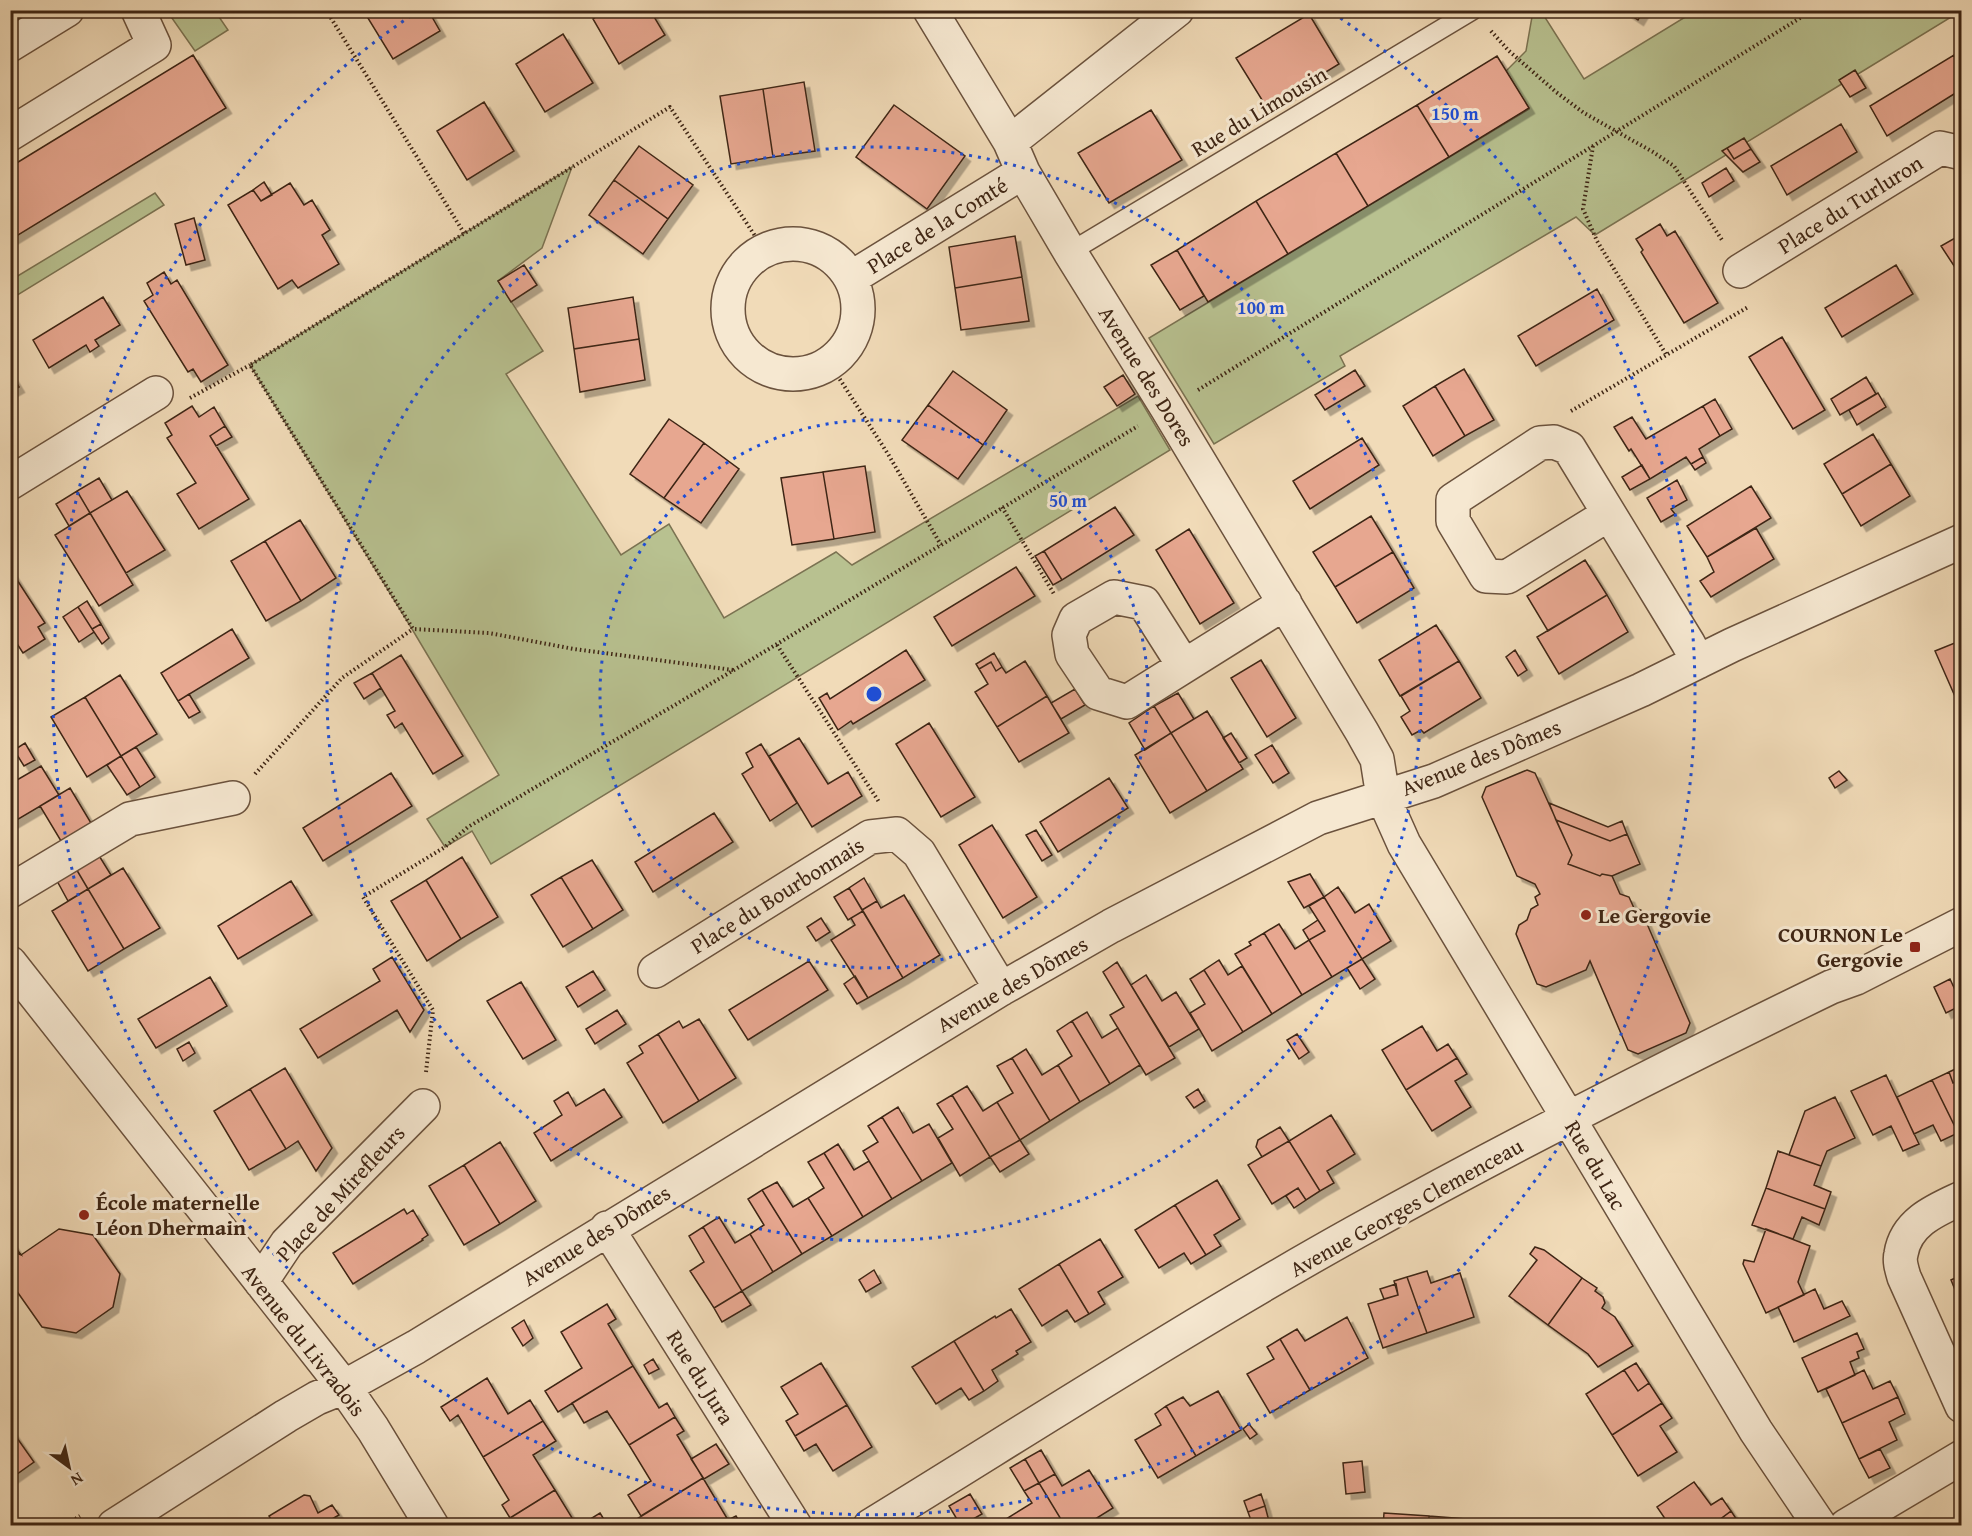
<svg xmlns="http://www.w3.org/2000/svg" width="1972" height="1536" viewBox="0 0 1972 1536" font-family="'Gentium Book Plus',serif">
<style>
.green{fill:#b8c190;stroke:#7b7352;stroke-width:1.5}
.building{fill:#e7a790;stroke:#3e2514;stroke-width:1.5;filter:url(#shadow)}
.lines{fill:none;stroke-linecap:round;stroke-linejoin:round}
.service-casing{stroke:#6b523d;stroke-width:21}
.minor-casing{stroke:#6b523d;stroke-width:36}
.path{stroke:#3e2514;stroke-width:4;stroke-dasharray:1.5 3;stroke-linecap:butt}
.service{stroke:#f6e8d1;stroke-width:18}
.minor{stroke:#f6e8d1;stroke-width:33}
.ring{fill:none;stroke:#1d4ed8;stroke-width:3;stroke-dasharray:3 6}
.poi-dot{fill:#8f2418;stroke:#f6e8d1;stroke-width:2}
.labels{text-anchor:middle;stroke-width:6;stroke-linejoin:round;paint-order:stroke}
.street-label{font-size:22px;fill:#3e2514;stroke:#f6e8d1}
.poi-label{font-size:22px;font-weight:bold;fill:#3e2514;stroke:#f6e8d1;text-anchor:start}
.centre{fill:#1d4ed8;stroke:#f6e8d1;stroke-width:3}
.ring-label{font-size:18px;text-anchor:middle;font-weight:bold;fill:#1d4ed8;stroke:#f6e8d1;stroke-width:6;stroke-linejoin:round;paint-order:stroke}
</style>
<defs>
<filter id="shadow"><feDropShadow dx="5.5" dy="5.5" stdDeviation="0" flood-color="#0004"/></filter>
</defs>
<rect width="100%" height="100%" fill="#f1dbb8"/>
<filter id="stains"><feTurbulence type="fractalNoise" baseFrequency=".00333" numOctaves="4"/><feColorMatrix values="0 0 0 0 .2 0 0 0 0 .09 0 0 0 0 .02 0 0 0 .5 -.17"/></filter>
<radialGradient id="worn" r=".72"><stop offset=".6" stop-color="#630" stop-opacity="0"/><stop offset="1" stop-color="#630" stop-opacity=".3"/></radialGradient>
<path class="green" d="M167 11H215L228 30 195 51Z
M1533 11H1541L1584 79 1695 11H1961L1595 235 1576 217 1340 356 1345 366 1214 444 1149 338 1529 109 1506 71 1526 51Z
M572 167 542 248 498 281 543 351 506 374 621 555 669 524 724 618 836 552 852 565 1138 396 1170 450 491 864 472 831 445 847 427 819 499 775 412 629 250 365Z
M155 193 164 205 11 299V280Z"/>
<path class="building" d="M10 10H21L10 17Z
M363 10H428L440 31 393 59Z
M606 10H650L665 35 619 64 593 19Z
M1623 10H1644L1638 20Z
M1309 14 1339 64 1267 108 1236 58Z
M563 34 593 83 545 112 516 64Z
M193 55 226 108 10 240V167Z
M1954 55 1962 69V89L1887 136 1870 106Z
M1497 56 1529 108 1449 157 1417 105Z
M1855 70 1866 88 1850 97 1839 80Z
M804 82 815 151 773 157 763 89Z
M763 89 773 157 731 164 720 96Z
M484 102 514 151 467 180 437 131Z
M894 105 965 156 927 209 856 157Z
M1417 105 1449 157 1368 206 1336 153Z
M1151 110 1182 160 1109 203 1078 153Z
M1841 124 1857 152 1787 195 1771 166Z
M1744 138 1751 149 1734 159 1727 148Z
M639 146 693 185 668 219 614 180Z
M1727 148 1734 159 1751 149 1760 162 1743 172 1722 151Z
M1336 153 1368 206 1288 254 1256 201Z
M1726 168 1734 181 1709 197 1702 183Z
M614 180 668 219 643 254 589 215Z
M264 182 272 195 261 201 253 190Z
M290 183 304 205 312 200 330 230 322 235 339 264 298 288 292 280 278 289 228 205 253 190 261 201Z
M1256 201 1288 254 1208 302 1177 250Z
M194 218 205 260 186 265 175 224Z
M1660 224 1667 236 1675 231 1718 303 1684 323 1641 252 1643 250 1636 239Z
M1962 234V278L1941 246Z
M1015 236 1022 277 955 288 949 247Z
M1177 250 1204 296 1180 310 1151 265Z
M524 265 537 285 511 302 498 281Z
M1896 265 1913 294 1842 337 1825 308Z
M164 272 171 284 177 280 228 365 201 382 193 369 188 372 144 301 153 295 147 283Z
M1022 277 1029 321 961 330 955 288Z
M1597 289 1614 320 1536 366 1518 336Z
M103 297 120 325 95 340 99 346 90 352 86 345 49 368 33 340Z
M633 297 639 339 574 349 568 308Z
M1782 337 1825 410 1793 429 1749 357Z
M639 339 645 380 580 392 574 349Z
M1464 369 1494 420 1465 436 1435 386Z
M1355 370 1365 386 1325 410 1315 395Z
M953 371 1007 410 983 445 928 405Z
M10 372 19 387 10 392Z
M1123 375 1135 394 1117 406 1104 387Z
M1866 377 1876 394 1840 415 1831 399Z
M1435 386 1465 436 1433 456 1403 406Z
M1878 393 1886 407 1857 425 1849 410Z
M1715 399 1732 429 1720 436 1703 406Z
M928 405 983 445 958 479 902 440Z
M192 406 199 417 214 407 225 426 210 436 249 499 199 529 177 494 196 483 167 438 172 435 165 423Z
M1703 406 1720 436 1699 449 1703 457 1691 464 1686 457 1650 479 1631 449 1629 451 1614 427 1632 417 1646 439Z
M669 419 704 443 664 498 630 474Z
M225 426 232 437 216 446 210 436Z
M1873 434 1891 464 1842 494 1824 464Z
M1362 438 1379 465 1310 509 1293 481Z
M704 443 739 469 701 523 664 498Z
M1703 457 1706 463 1695 470 1691 464Z
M1891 464 1910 496 1861 526 1842 494Z
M1642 465 1650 479 1630 490 1622 477Z
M865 466 875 532 834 539 823 472Z
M823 472 834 539 792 545 781 478Z
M99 478 112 500 90 513 77 491Z
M1677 480 1687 500 1671 509 1675 514 1661 522 1647 498Z
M1751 486 1771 518 1707 557 1687 526Z
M77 491 90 513 69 526 56 504Z
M127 491 165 550 126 573 90 513Z
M1115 507 1134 535 1062 580 1044 551Z
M90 513 133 585 99 606 55 535Z
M1371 516 1393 552 1335 587 1313 552Z
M300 520 336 578 301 601 265 541Z
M1756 528 1774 559 1711 597 1700 581 1714 572 1707 557Z
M1189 529 1234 603 1200 624 1156 550Z
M265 541 301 601 266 621 231 561Z
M1044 551 1062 580 1053 585 1035 556Z
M1393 552 1414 588 1357 623 1335 587Z
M1585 560 1607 595 1548 631 1527 596Z
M1016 567 1035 596 952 646 934 617Z
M10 569 45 623 38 627 45 639 23 653 10 633Z
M1607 595 1628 632 1559 674 1537 637Z
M87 601 101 624 92 629 78 607Z
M78 607 94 632 79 642 63 617Z
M101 624 109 638 102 644 92 629Z
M1436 625 1459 661 1400 696 1379 660Z
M232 629 249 658 178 701 161 673Z
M1962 640V710H1961L1935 651Z
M906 650 925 680 853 724 851 721 838 730 819 698 827 693 830 699Z
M1515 650 1527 670 1518 676 1506 657Z
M994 653 1002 667 996 671 991 662 979 669 976 664Z
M401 655 463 756 433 774 402 723 395 728 387 715 395 711 372 673Z
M1261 660 1296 718 1267 737 1231 678Z
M1025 661 1047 696 997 727 975 692 988 684 979 669 991 662 996 671 1002 667 1006 673Z
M1459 661 1481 698 1424 733 1421 730 1412 735 1401 717 1410 711 1401 696Z
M372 673 381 688 364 699 354 683Z
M120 675 157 734 121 756 85 697Z
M1075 689 1085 705 1061 719 1051 703Z
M1178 693 1194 719 1171 733 1154 706Z
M189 694 200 712 189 718 178 701Z
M1047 696 1069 733 1019 762 997 727Z
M85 697 121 756 87 777 51 717Z
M1154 706 1171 733 1145 750 1129 723Z
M1207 711 1243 769 1207 791 1171 733Z
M929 723 975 797 941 817 896 744Z
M1171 733 1207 791 1170 813 1135 755Z
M1231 733 1247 758 1239 763 1223 738Z
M799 738 828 784 848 772 862 796 812 827 769 756Z
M25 743 35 760 24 766 14 750Z
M761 744 797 803 770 821 742 774 753 767 746 753Z
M1272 745 1289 773 1273 783 1255 755Z
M136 747 155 777 140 787 121 756Z
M121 756 140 787 127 795 107 765Z
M41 766 59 795 10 824V784Z
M1527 770 1535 773 1572 855 1568 864 1600 876 1602 874 1612 876 1620 894 1629 897 1634 908 1641 910 1690 1023 1686 1033 1638 1054 1628 1050 1590 961 1586 970 1546 987 1537 984 1516 934 1519 925 1527 920 1531 909 1538 905 1535 897 1540 894 1535 884 1517 876 1482 797 1486 787Z
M1839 771 1847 780 1835 788 1829 778Z
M391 773 412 806 323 861 303 828Z
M1109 778 1128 808 1058 852 1040 822Z
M70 788 91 823 61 841 40 806Z
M1549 803 1608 827 1622 821 1627 834 1610 841 1556 820Z
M714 813 733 842 653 892 635 862Z
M1556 820 1610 841 1627 834 1640 864 1612 876 1602 874 1600 876 1568 864 1572 855Z
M992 825 1037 897 1003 918 959 845Z
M1036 830 1052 855 1042 861 1026 835Z
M98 854 111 875 88 889 75 867Z
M462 857 498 917 461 939 426 880Z
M592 860 623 910 593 929 561 877Z
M75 867 88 889 68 901 56 879Z
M123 868 160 928 124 949 88 889Z
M1310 874 1324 897 1304 908 1288 882Z
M561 877 593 929 563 947 531 895Z
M864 878 877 901 862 910 849 888Z
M426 880 461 939 427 961 391 901Z
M291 881 312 915 238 959 218 926Z
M1338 887 1355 913 1369 904 1391 941 1362 959 1324 897Z
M849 888 863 911 848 920 834 897Z
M88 889 124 949 88 971 52 911Z
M904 895 940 955 903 978 862 910 877 901 881 908Z
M1324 897 1362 959 1332 977 1309 940 1325 931 1309 906Z
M863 911 903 978 868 998 831 940 855 925 851 918Z
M821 918 830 932 816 941 807 927Z
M1318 920 1325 931 1309 940 1303 930Z
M1279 924 1295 949 1309 940 1332 977 1302 995 1264 933Z
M1264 933 1302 995 1272 1014 1235 954 1251 945 1249 942Z
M392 957 424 1010 410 1032 397 1010 318 1058 300 1029 380 981 373 969Z
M1362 959 1375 979 1360 989 1347 968Z
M1219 960 1228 975 1242 966 1272 1014 1243 1032 1204 970Z
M809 961 828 990 748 1040 729 1010Z
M1117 962 1175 1058 1146 1075 1110 1015 1124 1007 1103 972Z
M1204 970 1243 1032 1212 1051 1190 1013 1205 1004 1190 979Z
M593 971 605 990 578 1007 566 987Z
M1146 975 1162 1001 1176 992 1199 1029 1169 1047 1131 985Z
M855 976 868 998 857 1004 844 984Z
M210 977 227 1006 156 1048 138 1019Z
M1950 979 1962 1005 1946 1013 1934 987Z
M521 982 556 1040 523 1059 487 1001Z
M617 1010 626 1024 595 1044 586 1029Z
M1087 1012 1102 1038 1118 1028 1140 1065 1110 1084 1072 1021Z
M699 1019 736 1078 699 1101 658 1034 679 1021 683 1028Z
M1072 1021 1110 1084 1080 1102 1058 1065 1072 1056 1057 1031Z
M1422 1026 1437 1051 1448 1044 1457 1058 1406 1090 1382 1050Z
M658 1034 699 1101 663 1123 627 1063 643 1053 639 1046Z
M1297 1034 1309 1052 1299 1059 1287 1040Z
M189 1042 195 1053 183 1061 177 1049Z
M1026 1049 1042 1075 1058 1065 1080 1102 1050 1121 1012 1058Z
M1012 1058 1050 1121 1020 1140 997 1102 1013 1093 997 1066Z
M1457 1058 1467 1074 1455 1081 1471 1107 1432 1131 1406 1090Z
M1962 1066V1079L1953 1083 1949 1072Z
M285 1068 332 1148 316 1171 298 1141 286 1149 250 1089Z
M1949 1072 1953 1083 1962 1079V1132L1958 1133 1932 1080Z
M1886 1075 1919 1144 1903 1151 1891 1126 1873 1135 1851 1091Z
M1932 1080 1958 1133 1941 1141 1933 1125 1914 1134 1897 1097Z
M967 1086 983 1111 997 1102 1020 1140 990 1157 952 1095Z
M250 1089 286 1149 249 1170 214 1111Z
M604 1089 622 1117 551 1161 534 1133 562 1115 554 1101 568 1092 576 1106Z
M1198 1089 1205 1101 1194 1108 1186 1097Z
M952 1095 990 1157 960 1176 938 1138 953 1129 937 1104Z
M1835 1097 1855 1138 1827 1151 1821 1166 1789 1155 1805 1111Z
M898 1107 913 1133 929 1124 952 1163 922 1181 882 1117Z
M1331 1115 1355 1154 1327 1171 1334 1183 1320 1191 1289 1141Z
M882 1117 922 1181 892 1199 863 1151 878 1142 868 1126Z
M1280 1127 1289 1141 1262 1157 1256 1147 1258 1140Z
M1020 1140 1029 1154 1000 1172 990 1157Z
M1289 1141 1320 1191 1306 1200 1298 1188 1272 1204 1248 1165Z
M500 1142 536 1201 500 1224 464 1165Z
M838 1144 854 1170 869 1161 892 1199 863 1217 824 1153Z
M1778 1151 1821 1166 1814 1185 1831 1192 1825 1209 1766 1188Z
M824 1153 863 1217 832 1236 808 1198 824 1188 808 1162Z
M464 1165 500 1224 464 1245 429 1186Z
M1217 1180 1240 1219 1214 1235 1221 1246 1206 1255 1175 1205Z
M777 1182 793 1207 808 1198 832 1236 802 1254 762 1190Z
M1298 1188 1306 1200 1294 1208 1286 1196Z
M1766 1188 1825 1209 1819 1225 1802 1217 1793 1239 1752 1225Z
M762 1190 802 1254 773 1272 750 1234 764 1225 748 1199Z
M1175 1205 1206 1255 1191 1264 1184 1253 1159 1268 1135 1230Z
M404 1209 407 1214 413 1210 428 1235 422 1239 423 1240 353 1284 333 1253Z
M719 1217 735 1243 750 1234 773 1272 742 1291 703 1227Z
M703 1227 742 1291 714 1308 690 1271 704 1262 689 1236Z
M59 1229 93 1235 120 1274 113 1307 76 1333 42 1327 16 1290 10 1289V1250L21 1255Z
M1766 1229 1810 1246 1798 1282 1804 1295 1766 1313 1743 1264 1744 1260 1754 1262Z
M1100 1239 1123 1277 1098 1292 1105 1304 1089 1314 1059 1264Z
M10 1240 21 1255 10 1250Z
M1535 1247 1544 1250 1582 1278 1548 1325 1509 1296 1537 1260 1530 1254Z
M1962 1251V1264L1956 1253Z
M1059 1264 1089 1314 1075 1322 1067 1310 1042 1326 1019 1289Z
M874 1270 881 1283 866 1292 859 1280Z
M1427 1271 1431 1283 1460 1273 1474 1317 1427 1333 1407 1277Z
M1962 1275V1296L1958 1297 1951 1280Z
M1407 1277 1427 1333 1383 1348 1368 1304 1398 1295 1394 1281Z
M1582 1278 1597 1288 1595 1291 1603 1297 1605 1303 1602 1308 1615 1317 1633 1346 1598 1367 1588 1354 1548 1325Z
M1396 1284 1398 1295 1384 1299 1380 1289Z
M1815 1289 1824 1309 1842 1301 1850 1316 1794 1342 1778 1307Z
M742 1291 751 1305 722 1322 714 1308Z
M607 1304 616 1319 608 1324 633 1366 558 1412 545 1391 582 1368 561 1332Z
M1011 1309 1031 1342 1016 1351 1018 1354 992 1370 998 1381 984 1391 954 1341 995 1316 996 1318Z
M1347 1317 1368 1358 1310 1390 1280 1339 1297 1329 1305 1341Z
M524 1320 533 1338 523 1346 512 1328Z
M1857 1333 1864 1349 1857 1352 1859 1358 1850 1362 1855 1375 1818 1392 1802 1358Z
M1280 1339 1310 1390 1270 1413 1247 1374 1274 1359 1267 1347Z
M954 1341 984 1391 969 1400 961 1388 936 1404 912 1367Z
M653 1359 659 1369 649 1374 644 1365Z
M821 1363 847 1405 795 1436 786 1421 798 1414 781 1387Z
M1636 1363 1649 1383 1638 1391 1624 1370Z
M633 1366 659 1408 667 1403 675 1417 629 1445 607 1411 584 1423 572 1403Z
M1624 1370 1638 1391 1649 1383 1662 1403 1612 1435 1586 1394Z
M1864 1370 1873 1389 1890 1381 1898 1397 1842 1423 1826 1389Z
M487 1378 508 1414 530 1400 543 1421 483 1457 458 1415 450 1421 441 1407Z
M1218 1391 1241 1430 1196 1456 1166 1406 1183 1397 1190 1406Z
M1898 1397 1905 1414 1889 1422 1897 1440 1859 1459 1842 1423Z
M1662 1403 1672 1418 1660 1426 1677 1452 1638 1476 1612 1435Z
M847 1405 872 1447 833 1471 816 1444 804 1451 795 1436Z
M1166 1406 1196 1456 1158 1478 1135 1440 1161 1425 1155 1414Z
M675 1417 684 1431 677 1435 703 1478 641 1516 628 1495 651 1481 629 1445Z
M543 1421 556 1441 533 1455 555 1490 510 1518 502 1505 509 1500 483 1457Z
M1249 1424 1257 1434 1250 1439 1243 1429Z
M10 1428 34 1462 10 1479Z
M716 1444 729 1464 704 1479 691 1459Z
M1880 1449 1890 1468 1869 1478 1859 1459Z
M1041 1450 1055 1474 1039 1483 1025 1459Z
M1025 1459 1039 1483 1024 1491 1010 1468Z
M1362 1461 1365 1492 1346 1494 1343 1463Z
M1089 1470 1113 1508 1084 1526H1065L1039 1483 1055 1474 1062 1486Z
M703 1478 728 1520 736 1516 742 1526H678L676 1523 672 1526 627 1525Z
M1694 1482 1711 1505 1722 1498 1731 1511 1711 1526H1670L1657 1507Z
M1039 1483 1065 1526H1010L1006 1519 1032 1503 1024 1491Z
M555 1490 577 1526H498L510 1518Z
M970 1494 982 1514 961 1526 949 1506Z
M1261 1494 1265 1506 1248 1512 1244 1501Z
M304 1495 310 1496 318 1513 332 1505 339 1515 332 1519 336 1524 342 1520 346 1526H275L269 1516Z
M1265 1506 1270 1525 1253 1526 1248 1512Z
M1731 1511 1741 1526H1711Z
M600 1513 608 1526H579Z
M1384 1513 1429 1516V1526H1383Z
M1960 1514 1962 1526H1948Z
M1429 1516 1479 1520V1526H1429Z"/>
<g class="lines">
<g class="service-casing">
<path id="service" d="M1070 252 1473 10"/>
</g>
<g class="minor-casing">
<path id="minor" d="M930 10 1010 142 1023 172 1070 252 1167 408 1362 732 1377 759 1383 797 1404 844 1756 1431 1820 1526
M10 45 67 10
M10 134 154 45 138 10
M1010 142 1177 10
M728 309a65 65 0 1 1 130 0a65 65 0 1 1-130 0Z
M1740 271 1940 148 1962 153
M851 278 1023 172
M10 483 156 393
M1609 514 1507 577 1486 576 1453 521V500L1540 443 1554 442 1569 448 1688 643 1698 662
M1184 666 1144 603 1114 597 1076 619 1069 635 1072 654 1098 693 1127 702 1285 603
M10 891 130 819 233 798
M10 963 344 1387 373 1429 432 1526
M655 971 870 837 897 834 919 853 1001 989
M1962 1198C1936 1210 1906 1222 1901 1254 1899 1261 1902 1270 1904 1277L1962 1406
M607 1228 795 1526
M261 1282 287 1243 423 1106
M114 1526 286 1416 317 1398 344 1387 416 1347 1001 989 1111 926 1318 818 1434 781 1641 690 1732 645 1962 541
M870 1526C1031 1427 1189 1325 1354 1233 1511 1146 1670 1065 1831 987L1856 978 1962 924
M1846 1526 1962 1457"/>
</g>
<path class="path" d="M326 10 464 233
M1491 31 1509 51 1556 92 1584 113 1653 152 1674 166 1722 240
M1593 146 1583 209 1597 241 1667 356
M830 364 888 454 941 545
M1198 390 1813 10
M190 398 250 365
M1571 411 1748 307
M1002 507 1054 594
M777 645 879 802
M733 670 574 649 489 633 413 629 250 365 670 107 765 251
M255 774 342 678 413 629
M426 1072 433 1010 363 897 445 847 468 827 734 670 1138 426
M64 1526 80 1516"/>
<use href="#service" class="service"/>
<use href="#minor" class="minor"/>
</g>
<g class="ring">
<circle cx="874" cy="694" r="274"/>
<circle cx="874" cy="694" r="547"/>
<path d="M1333 13A821 821 0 1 1 415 13"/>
</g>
<g class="poi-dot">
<circle cx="1586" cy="915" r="6"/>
<rect x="1909" y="941" width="12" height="12" rx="3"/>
<circle cx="84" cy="1215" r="6"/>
</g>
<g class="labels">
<g class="street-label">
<text transform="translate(1259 111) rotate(-31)" y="8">Rue du Limousin</text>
<text transform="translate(1850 204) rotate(-32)" y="8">Place du Turluron</text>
<text transform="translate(937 225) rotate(-32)" y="8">Place de la Comté</text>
<text transform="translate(1147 376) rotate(58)" y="8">Avenue des Dores</text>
<text transform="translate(1481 757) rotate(-22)" y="8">Avenue des Dômes</text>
<text transform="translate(777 895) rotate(-32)" y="8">Place du Bourbonnais</text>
<text transform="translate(1012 984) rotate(-30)" y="8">Avenue des Dômes</text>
<text transform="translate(1596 1165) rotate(60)" y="8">Rue du Lac</text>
<text transform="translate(340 1193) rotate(-47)" y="8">Place de Mirefleurs</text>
<text transform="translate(1406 1207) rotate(-29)" y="8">Avenue Georges Clemenceau</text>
<text transform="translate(596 1235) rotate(-32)" y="8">Avenue des Dômes</text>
<text transform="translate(304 1340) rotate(52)" y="8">Avenue du Livradois</text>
<text transform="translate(701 1377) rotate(58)" y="8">Rue du Jura</text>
</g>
<g class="poi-label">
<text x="1598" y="923">Le Gergovie</text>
<text x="1903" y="942" text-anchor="end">COURNON Le<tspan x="1903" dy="25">Gergovie</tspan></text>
<text x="96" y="1210">École maternelle<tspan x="96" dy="25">Léon Dhermain</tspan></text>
</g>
</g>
<circle cx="874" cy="694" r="9" class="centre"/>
<g class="ring-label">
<text x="1455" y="120">150 m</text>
<text x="1261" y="314">100 m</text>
<text x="1068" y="507">50 m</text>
</g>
<rect width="1972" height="1536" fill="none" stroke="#f1dbb8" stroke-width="36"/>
<rect x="12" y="12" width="1948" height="1512" fill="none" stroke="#3e2514" stroke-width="3"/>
<rect x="18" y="18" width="1936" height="1500" fill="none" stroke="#3e2514" stroke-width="1.5"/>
<g transform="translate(69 1467) rotate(147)" stroke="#f6e8d1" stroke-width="4.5" paint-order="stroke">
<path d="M0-4.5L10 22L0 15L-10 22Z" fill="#3e2514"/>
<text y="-9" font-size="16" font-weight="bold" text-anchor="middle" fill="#3e2514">N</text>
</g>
<rect width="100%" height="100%" filter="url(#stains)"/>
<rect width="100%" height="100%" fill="url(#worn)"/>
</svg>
